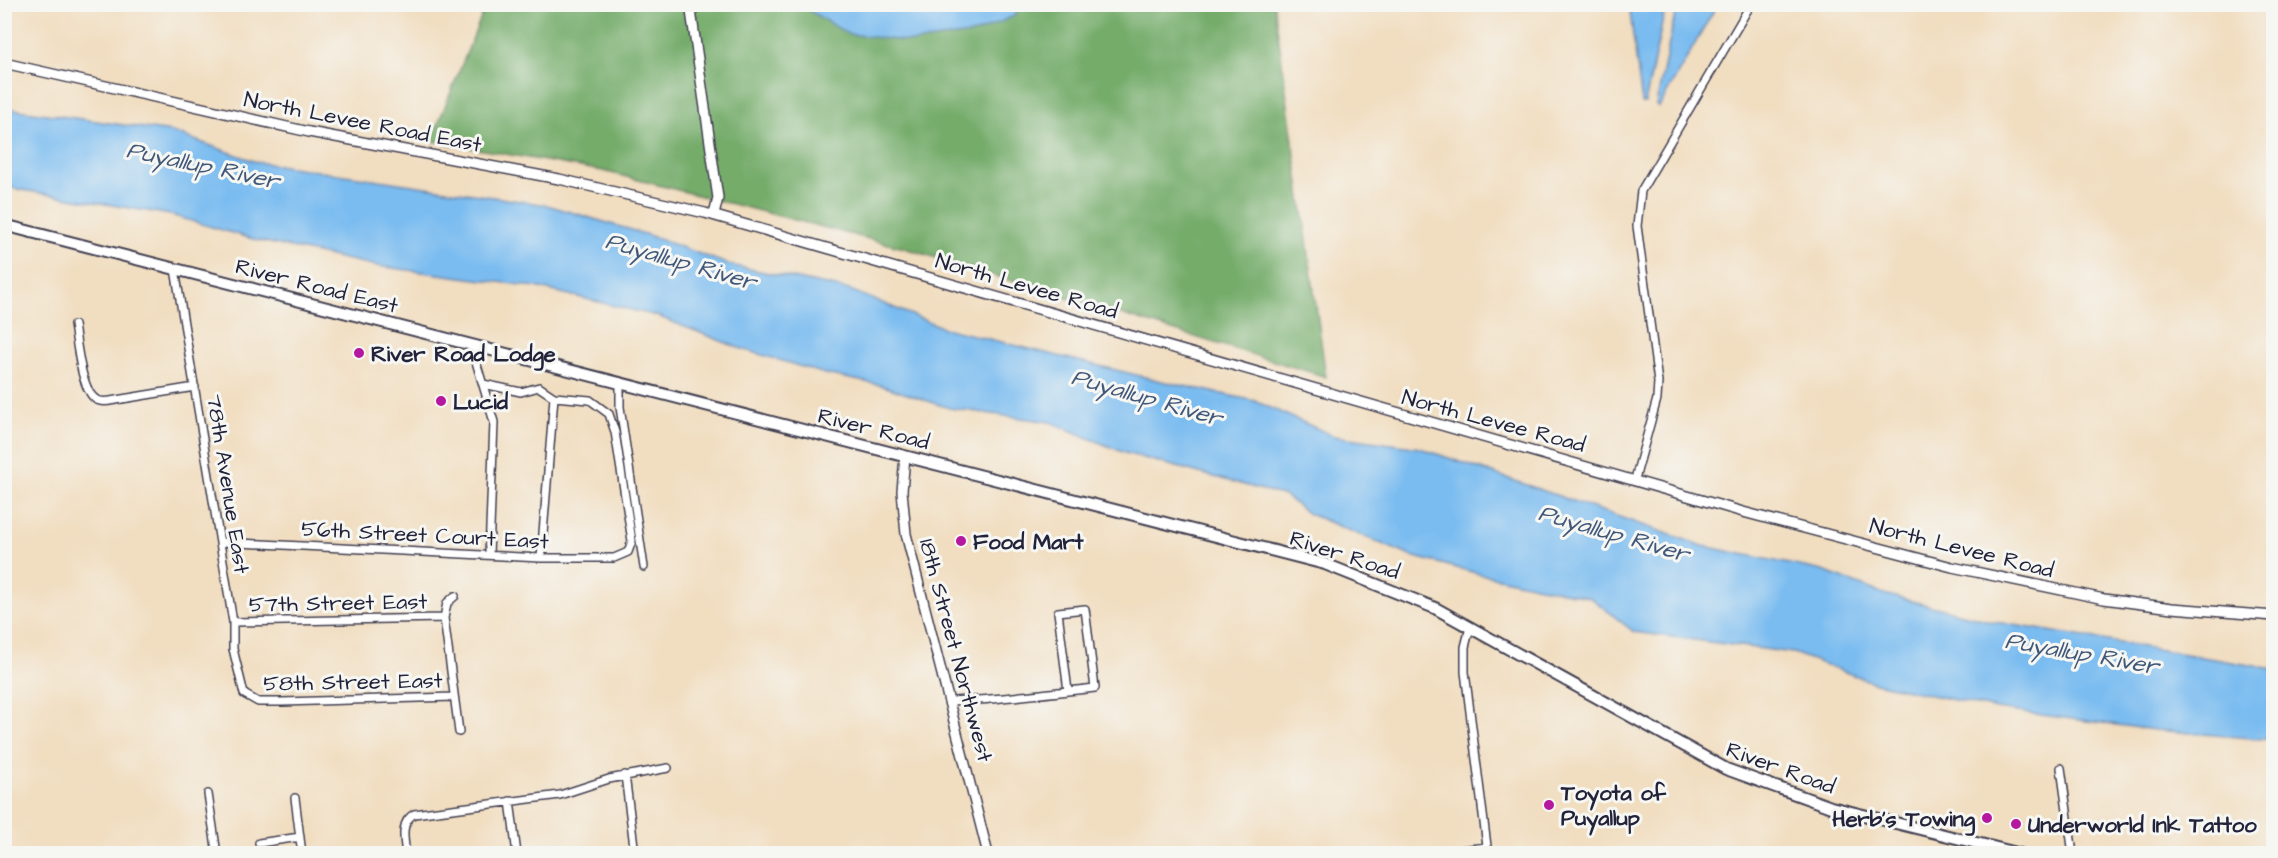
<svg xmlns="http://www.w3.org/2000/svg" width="2278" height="858" viewBox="0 0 2278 858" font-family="'Architects Daughter',sans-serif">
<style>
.forest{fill:#74ac6a;stroke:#4b6752;stroke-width:1.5}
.water{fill:#7abcf0;stroke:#4e6f96;stroke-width:1.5}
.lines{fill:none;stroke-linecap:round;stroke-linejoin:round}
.minor-casing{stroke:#413e4f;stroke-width:10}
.tertiary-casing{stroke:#413e4f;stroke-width:12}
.primary-casing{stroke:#413e4f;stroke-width:14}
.minor{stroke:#fff;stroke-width:7}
.tertiary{stroke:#fff;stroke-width:9}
.primary{stroke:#fff;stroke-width:10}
.poi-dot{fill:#b5179e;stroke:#f6f6f2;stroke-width:2}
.labels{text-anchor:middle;stroke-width:6;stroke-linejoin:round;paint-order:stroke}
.street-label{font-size:22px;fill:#22223b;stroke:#f6f6f2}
.poi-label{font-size:22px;font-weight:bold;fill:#22223b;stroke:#f6f6f2;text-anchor:start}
.water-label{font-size:24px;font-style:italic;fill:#41587a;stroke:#f6f6f2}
</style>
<rect width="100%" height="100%" fill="#f6f6f2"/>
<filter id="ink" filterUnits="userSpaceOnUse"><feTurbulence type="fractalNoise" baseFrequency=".0167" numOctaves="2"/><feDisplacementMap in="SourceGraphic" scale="12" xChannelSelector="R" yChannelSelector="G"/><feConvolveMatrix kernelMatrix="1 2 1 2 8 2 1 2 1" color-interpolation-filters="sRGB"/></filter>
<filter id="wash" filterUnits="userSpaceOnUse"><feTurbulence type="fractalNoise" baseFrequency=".008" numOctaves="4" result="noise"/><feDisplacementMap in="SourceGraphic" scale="24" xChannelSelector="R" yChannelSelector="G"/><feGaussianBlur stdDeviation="1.35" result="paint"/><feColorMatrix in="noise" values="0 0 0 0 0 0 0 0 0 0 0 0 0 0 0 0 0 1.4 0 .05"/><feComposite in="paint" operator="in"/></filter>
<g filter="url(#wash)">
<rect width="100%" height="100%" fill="#f1ddbf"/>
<path class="forest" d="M486 5H1274L1326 377 904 248 603 171 431 141Z"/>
<path class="water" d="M800 5H1018L1016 15 976 33 913 42 848 34Z
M1629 5H1666L1645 103H1642Z
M1677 5H1717L1659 107 1656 105Z
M5 108 172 132 257 162 547 205 648 235 730 265 850 290 944 328 1161 381 1255 401 1334 436 1420 448 1703 546 1823 571 1884 594 1990 621 2273 669V740L2155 730 1996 709 1875 683 1793 653 1634 632 1591 598 1480 574 1411 556 1307 513 1285 496 1125 453 1050 422 949 408 880 385 825 374 739 348 657 316 536 287 377 266 256 240 171 215 5 187Z"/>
</g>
<g filter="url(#ink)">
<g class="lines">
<g class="minor-casing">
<path id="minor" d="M175 269 233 622V649L244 694 258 702H282L454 697
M74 325C77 342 81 392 97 400 103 403 110 401 116 400L195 387
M471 345 494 422 489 554
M620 382V407L644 567
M1635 479 1657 399 1658 382 1637 226 1641 191 1751 4
M220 542 541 558H614L628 552 632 541 615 432 609 414 590 400 554 397 539 387 521 392 483 384
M541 558 554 397
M455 596 447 603 444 618 459 732
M233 622 444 618
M1470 627 1465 647V672L1488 854
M948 702C962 699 976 701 990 699 1025 696 1060 692 1095 688L1085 609 1058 612 1068 691
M2061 768 2073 854
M625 775 635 854
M208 794 217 854
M295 798 302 854
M510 801 517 854
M259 843 300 837
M406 854C404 839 400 822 414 814L560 795 609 779 668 768
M1427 854 1487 847"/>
</g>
<g class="tertiary-casing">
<path id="tertiary" d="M690 4 718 198 714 215
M4 63 309 132 559 179 705 213 1743 512 1952 567 2104 599 2172 608 2274 616
M905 456 902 491 906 534 988 854"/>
</g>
<g class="primary-casing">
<path id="primary" d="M4 225 1325 564 1435 608 1726 769 1831 807 2021 854"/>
</g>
<use href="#minor" class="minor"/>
<use href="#tertiary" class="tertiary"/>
<use href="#primary" class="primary"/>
</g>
</g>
<g class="poi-dot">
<circle cx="359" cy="353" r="6"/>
<circle cx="441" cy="401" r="6"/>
<circle cx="961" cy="541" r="6"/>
<circle cx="1549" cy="805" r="6"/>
<circle cx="1987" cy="818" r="6"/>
<circle cx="2016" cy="824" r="6"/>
</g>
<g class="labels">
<g class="street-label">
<text transform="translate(363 121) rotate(11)" y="8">North Levee Road East</text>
<text transform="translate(317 285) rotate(14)" y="8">River Road East</text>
<text transform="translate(1027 285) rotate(16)" y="8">North Levee Road</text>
<text transform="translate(1494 420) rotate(15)" y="8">North Levee Road</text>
<text transform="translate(874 428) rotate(14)" y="8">River Road</text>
<text transform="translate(229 484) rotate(81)" y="8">78th Avenue East</text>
<text transform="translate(425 534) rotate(3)" y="8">56th Street Court East</text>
<text transform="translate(1962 547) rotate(14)" y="8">North Levee Road</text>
<text transform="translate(1345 554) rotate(18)" y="8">River Road</text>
<text transform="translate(338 602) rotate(-1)" y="8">57th Street East</text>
<text transform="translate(957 650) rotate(75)" y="8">18th Street Northwest</text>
<text transform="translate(353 681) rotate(-1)" y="8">58th Street East</text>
<text transform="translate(1781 767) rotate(20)" y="8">River Road</text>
</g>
<g class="poi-label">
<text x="371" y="361">River Road Lodge</text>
<text x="453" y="409">Lucid</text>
<text x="973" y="549">Food Mart</text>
<text x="1561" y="800">Toyota of<tspan x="1561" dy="25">Puyallup</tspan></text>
<text x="1975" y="826" text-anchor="end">Herb's Towing</text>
<text x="2028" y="832">Underworld Ink Tattoo</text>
</g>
<g class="water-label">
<text transform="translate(203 165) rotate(12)" y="8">Puyallup River</text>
<text transform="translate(681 261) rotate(16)" y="8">Puyallup River</text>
<text transform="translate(1147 397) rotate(16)" y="8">Puyallup River</text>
<text transform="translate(1614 533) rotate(16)" y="8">Puyallup River</text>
<text transform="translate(2082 653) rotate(10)" y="8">Puyallup River</text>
</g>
</g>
<rect width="2278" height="858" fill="none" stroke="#f6f6f2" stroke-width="24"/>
</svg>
